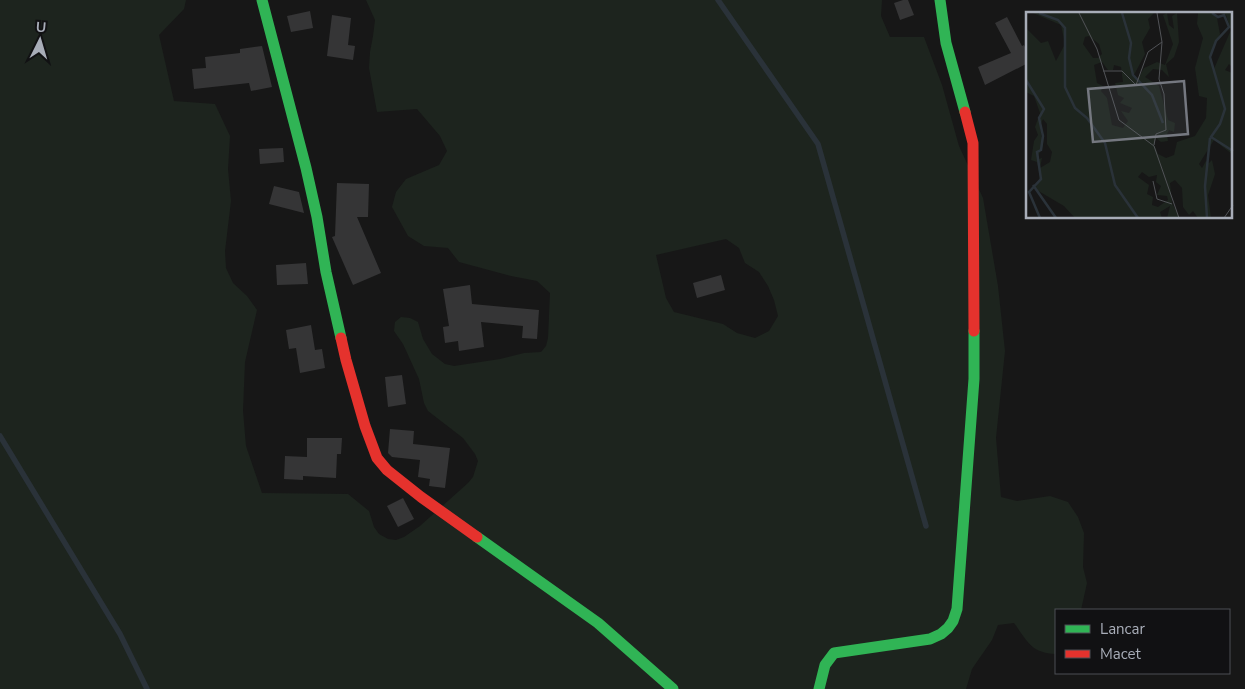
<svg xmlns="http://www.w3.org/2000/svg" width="1245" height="689" viewBox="0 0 1245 689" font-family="'Nunito Sans',sans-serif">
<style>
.green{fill:#1d241e;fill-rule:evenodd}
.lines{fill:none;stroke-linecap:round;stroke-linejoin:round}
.stream{stroke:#2a3239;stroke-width:5.5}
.building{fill:#353536}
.fast{stroke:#30b455;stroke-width:11}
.jam{stroke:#e5322d;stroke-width:11}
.inset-river{fill:none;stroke:#2a3239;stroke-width:2.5}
.inset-road{fill:none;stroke:#515357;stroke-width:1}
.view{fill:#757880;fill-opacity:0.15;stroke:#757880;stroke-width:2.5}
.inset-edge{fill:none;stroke:#a8adb8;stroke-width:2.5}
</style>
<rect width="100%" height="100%" fill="#171717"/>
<path class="green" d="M0 0H186L184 9 159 35 174 101 215 104 230 136 228 169 231 201 225 251 226 268 233 283 247 296 257 310 245 362 243 411 246 446 262 493 348 494 369 511 374 527 379 534 388 539 396 540 404 537 420 526 468 483 473 477 478 461 475 454 463 438 428 411 424 403 419 379 403 344 394 331 395 322 401 317 410 318 418 322 423 339 432 354 445 364 454 366 500 359 524 353 541 352 546 346 548 338 550 293 537 281 511 276 459 262 448 248 424 246 408 236 392 207 396 192 406 179 439 165 447 151 440 136 417 109 377 112 369 68 370 52 373 36 375 20 366 0H882L881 16 890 37H924L942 85 959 146 983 198 998 286 1005 351 996 438 1001 497 1017 501 1050 496 1068 502 1078 517 1084 533 1083 567 1087 583 1081 610H1056V654C1031 653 1028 642 1014 623L998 625 992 640 972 669 966 689H0ZM726 239 739 248 745 263 759 272 768 286 774 300 778 316 769 331 755 338 737 333 723 324 674 312 666 298 656 255Z"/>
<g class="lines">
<path class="stream" d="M718 0 818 144 926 526
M0 436 120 634 147 689"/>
</g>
<path class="building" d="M903 0H908L914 15 900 20 894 3Z
M310 11 313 28 291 32 287 16Z
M332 15 351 18 348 45 355 46 353 60 327 56Z
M1007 17 1022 46 1024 45 1028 53V63L985 85 978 67 1011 53 995 23Z
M262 46 272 87 251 91 249 83 194 89 192 69 206 68 205 57 240 53V49Z
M283 148 284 162 260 164 259 149Z
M337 183 369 184 368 217H357L381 273 353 285 332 237 335 236Z
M274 186 299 192 304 213 269 204Z
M306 263 308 284 277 285 276 265Z
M721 275 725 290 697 298 693 283Z
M470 285 472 304 539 310 537 339 522 338 523 326 481 322 484 347 459 351 458 341 445 343 443 327 449 326 443 289Z
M311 325 315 350 322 349 325 368 300 373 296 348 289 349 286 330Z
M402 375 406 404 388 407 385 377Z
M390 429 414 431 413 444 450 448 445 488 429 486 430 479 418 477 420 460 392 457 388 453Z
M307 438H342L341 454H337L336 478 303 476V480L284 479 285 456 307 457Z
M403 498 414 519 398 527 387 506Z"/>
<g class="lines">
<path class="fast" d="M262 0 306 168 317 217 326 272 341 338
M940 0 946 43 965 112
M477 537 598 623 673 689
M819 689 825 665 834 653 930 639 941 634 948 628 953 621 957 609 974 379V331"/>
<path class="jam" d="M965 112 973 143 974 331
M341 338 346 360 365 426 377 458 387 470 421 497 477 537"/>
</g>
<g transform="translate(1026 12)">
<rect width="206" height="206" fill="#171717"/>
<path d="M7 1H128L122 7 124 16 116 30 119 42 108 63 112 67 118 56 131 50 139 53 147 32 137 3 141 1 143 13 148 17 146 4 151 1 153 30 148 45 140 52 143 65 136 58 127 57 119 65 133 74 142 108 149 111 148 120 143 118 141 122 142 129 135 130 130 126 128 132 132 142 140 146 148 143 151 130 169 124 180 106 181 86 173 84 169 56 177 26 171 12 172 1H186L191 6 194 22 184 43 187 59 205 18 200 3 194 1H206V55L203 52 199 58 206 61V142L188 128 173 152 176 156 180 149 183 151 186 148 189 162 182 183 185 206H172L167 199 163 203 157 195 156 176 149 168 144 171 146 191 154 206H141L144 194 134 200 136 206H49L38 194 9 177 14 165 11 150 5 148 8 129 12 123 9 115 14 101 8 84 0 80V16L15 31 22 29 30 49 39 32 35 13ZM63 24 73 32 76 42 72 46H67L57 32 59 25ZM76 50 82 58H87L88 53 95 55 97 70 89 71 92 83 98 86 94 91 106 96 103 101 95 99 102 109 97 116 86 113 81 86 75 79 77 74 71 71 68 53ZM17 107 21 112V132L26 140 24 150 14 156 16 146 13 147 12 144 17 134 14 114ZM116 160 123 165 131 163 130 170 135 174 131 183 141 184 142 188 132 195 126 193 127 185 121 182 123 173 112 165Z" fill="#1d241e" fill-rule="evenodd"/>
<path class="inset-river" d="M13 1 32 8 39 16V75L49 96 61 106 79 131 89 173 112 206M96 1 105 31 103 46 107 63 126 83 137 111M186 1 192 5 198 3 203 15 190 29 184 45 199 97 194 112 185 125 207 139M0 68 18 97 13 106 17 124 15 138 11 140 15 167 3 180 14 206M7 173 30 206M181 206 179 174 184 126"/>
<path class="inset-road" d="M53 1 71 37 93 108 128 134 153 206M77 59H96L110 73 122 40 136 30M128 133 130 122 140 118 138 82 133 67 136 30 131 1M127 169 131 187 146 192M198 206 207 193"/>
<path class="view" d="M158 69 162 122 67 130 62 77Z"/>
<rect width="206" height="206" class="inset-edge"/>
</g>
<rect x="1055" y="609" width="175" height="65" fill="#111113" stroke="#4d4f55"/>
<rect x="1065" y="625" width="25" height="8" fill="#30b455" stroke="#4d4f55"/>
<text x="1100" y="634" font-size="15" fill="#a8adb8">Lancar</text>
<rect x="1065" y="650" width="25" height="8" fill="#e5322d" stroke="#4d4f55"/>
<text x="1100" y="659" font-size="15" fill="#a8adb8">Macet</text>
<g transform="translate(40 40) rotate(5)" stroke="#111113" stroke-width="4" paint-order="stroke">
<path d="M0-4L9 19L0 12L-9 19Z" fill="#a8adb8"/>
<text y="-8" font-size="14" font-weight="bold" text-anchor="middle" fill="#a8adb8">U</text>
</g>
</svg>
